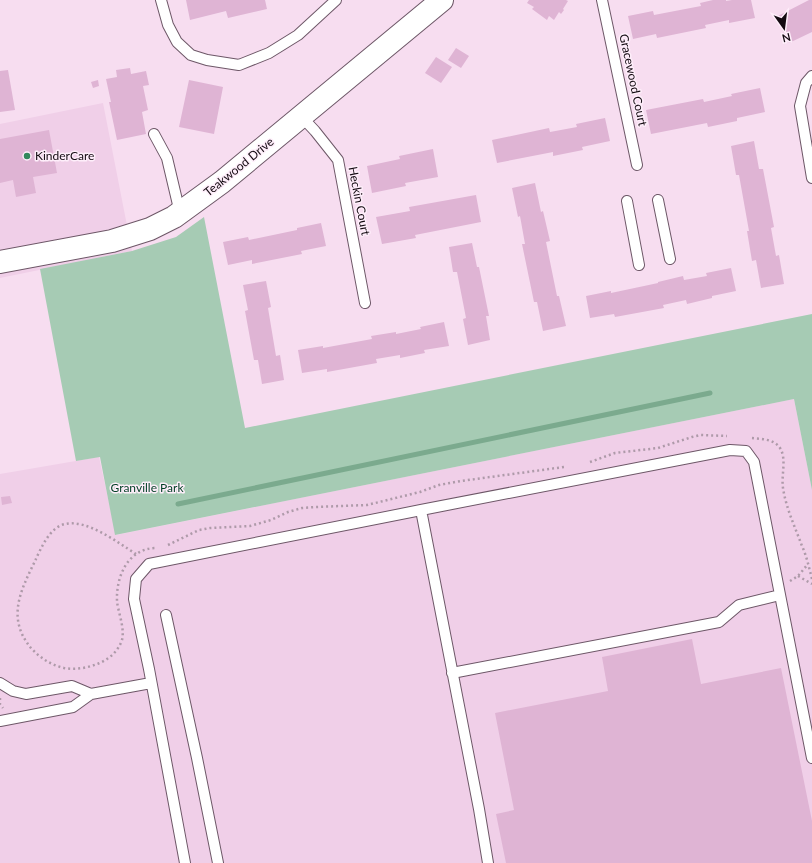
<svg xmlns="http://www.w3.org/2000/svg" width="812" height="863" viewBox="0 0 812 863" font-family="Lato,sans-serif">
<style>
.built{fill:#f0cfe8}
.green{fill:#a6cbb4}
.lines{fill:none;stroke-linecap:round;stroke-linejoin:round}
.stream{stroke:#7baa8e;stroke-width:5}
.building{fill:#dfb4d4}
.service-casing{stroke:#6d5767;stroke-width:12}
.tertiary-casing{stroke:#6d5767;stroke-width:24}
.path{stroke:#ae9aa9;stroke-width:2.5;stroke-dasharray:2 3;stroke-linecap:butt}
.service{stroke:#fff;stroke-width:10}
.tertiary{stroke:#fff;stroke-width:22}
.poi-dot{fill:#32885c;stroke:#feeefa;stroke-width:1.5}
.labels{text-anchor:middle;stroke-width:3;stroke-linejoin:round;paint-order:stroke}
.street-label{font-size:12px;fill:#130a11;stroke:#feeefa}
.poi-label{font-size:12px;fill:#130a11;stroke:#feeefa;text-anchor:start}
.park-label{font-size:12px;fill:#013f24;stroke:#feeefa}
</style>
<rect width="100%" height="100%" fill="#f7ddf0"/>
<path class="built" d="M103 103 132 251 0 278V124Z
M794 399 812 490V863H0V474L99 457 116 535Z"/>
<path class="green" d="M204 217 245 428 812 314V490L794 399 115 535 100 457 76 461 40 269 132 251 176 237Z"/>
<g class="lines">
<path class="stream" d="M178 504 710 393"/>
</g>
<path class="building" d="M186 0H265L267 9 228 18 226 11 190 20Z
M529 0H566L568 1 563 9 564 10 561 14 559 12 554 20 549 16 547 20 532 9 534 7 527 3Z
M713 0H726V1L732 0H751L755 18 729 23V20L705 25 706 28 657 38 656 34 633 39 628 16 653 11 654 15 701 6 700 3Z
M809 0H812V32L789 43 776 17Z
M456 48 469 56 461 68 448 60Z
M436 57 452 67 441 83 425 73Z
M130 68 131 74 146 71 149 85 143 86 148 110 142 112 146 134 117 140 109 102H111L106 79 117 77 116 70Z
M8 70 15 110 0 112V71Z
M98 80 99 86 93 88 91 82Z
M189 80 223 87 214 134 179 127Z
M760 88 765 112 737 118V121L708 127 707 123 651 134 646 110 703 99 704 102 732 96 731 94Z
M605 118 610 141 582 147 583 150 553 156V152L497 163 492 140 549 128 550 132 577 127 576 124Z
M49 130 57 173 33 177 36 193 16 197 13 180 0 183V139Z
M754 141 759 169H763L774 227 771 228 776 256 779 255 784 284 761 288 756 260 752 261 747 231H749L739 175H736L731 146Z
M433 149 438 177 405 183 406 186 372 193 367 166 400 159 399 156Z
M535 183 541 212 543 211 550 241 546 242 557 296H559L566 326 543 331 537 302H534L522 244H525L520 216 518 217 512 188Z
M476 195 481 222 415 235 416 238 382 244 376 217 410 211 409 207Z
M321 223 326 246 301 251 302 254 252 264V260L228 265 223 242 248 237 249 240 297 230V228Z
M472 243 477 267H479L489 316H486L490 340 468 345 463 319 466 318 457 272H453L449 247Z
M731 268 736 291 712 296V298L687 304 686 300 663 305 664 308 615 317 614 314 590 318 586 296 611 291V293L644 286 658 283V282L683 276 684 280 707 276 706 273Z
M266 281 271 307 268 308 276 356 280 355 284 380 262 384 258 360H254L245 311 248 310 243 285Z
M444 322 449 346 424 350 425 353 400 358V355L376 359 377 363 327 372V369L302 373 298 350 323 346V348L372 339 371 336 396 332V334L421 329 420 327Z
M10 496 12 503 2 505 1 497Z
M692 639 701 684 781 668 812 821V863H506L496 814 514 810 495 713 608 691 602 657Z"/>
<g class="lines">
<g class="service-casing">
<path id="service" d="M161 0 168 25 177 42 191 55 207 60 239 65 269 53 298 35 336 0
M602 0 637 165
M812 76 806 83 800 106 812 178
M301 116 315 131 338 160 365 303
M154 134 167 158 180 213
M658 200 670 259
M627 201 639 265
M421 510 479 809 488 863
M166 615 197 758 218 863
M452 673 719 622 739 605 780 595
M0 683 13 691 26 694 72 686 91 694
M0 721 73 707 91 694 151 683
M185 863 149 669 134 599 136 579 149 564 421 510 730 450 746 451 754 462 812 758"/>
</g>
<g class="tertiary-casing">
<path id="tertiary" d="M0 262 112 241 150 229 174 217 222 182 442 0"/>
</g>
<path class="path" d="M752 438C762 439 774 439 780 448 787 459 781 475 783 488 786 508 795 527 802 546 807 557 809 568 812 579
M590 462 615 453 658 448 692 437 700 435 727 436
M168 545 199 530 210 528 250 526 271 520 288 512 302 508 315 507 367 505 420 492 439 485 461 481 564 467
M136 554C117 542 87 519 65 524 50 527 41 548 35 561 21 590 6 618 31 648 40 658 51 665 64 668 75 670 87 668 97 664 108 660 118 652 122 640 125 628 118 612 117 601 116 576 128 549 155 548
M798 576 812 584
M790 581 798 576 808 564
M0 698V704L3 708"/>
<use href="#service" class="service"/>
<use href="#tertiary" class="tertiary"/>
</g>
<circle class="poi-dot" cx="27" cy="156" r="4"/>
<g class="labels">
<g class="street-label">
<text transform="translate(633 80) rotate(78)" y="4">Gracewood Court</text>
<text transform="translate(239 167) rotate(-39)" y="4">Teakwood Drive</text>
<text transform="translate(359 201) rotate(79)" y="4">Heckin Court</text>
</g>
<g class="poi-label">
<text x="35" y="160">KinderCare</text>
</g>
<g class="park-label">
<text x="147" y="492">Granville Park</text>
</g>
</g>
<g transform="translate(784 28) rotate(166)" stroke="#feeefa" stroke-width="3" paint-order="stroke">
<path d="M0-3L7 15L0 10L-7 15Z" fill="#130a11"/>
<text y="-6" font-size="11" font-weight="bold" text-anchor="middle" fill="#130a11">N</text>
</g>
</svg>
